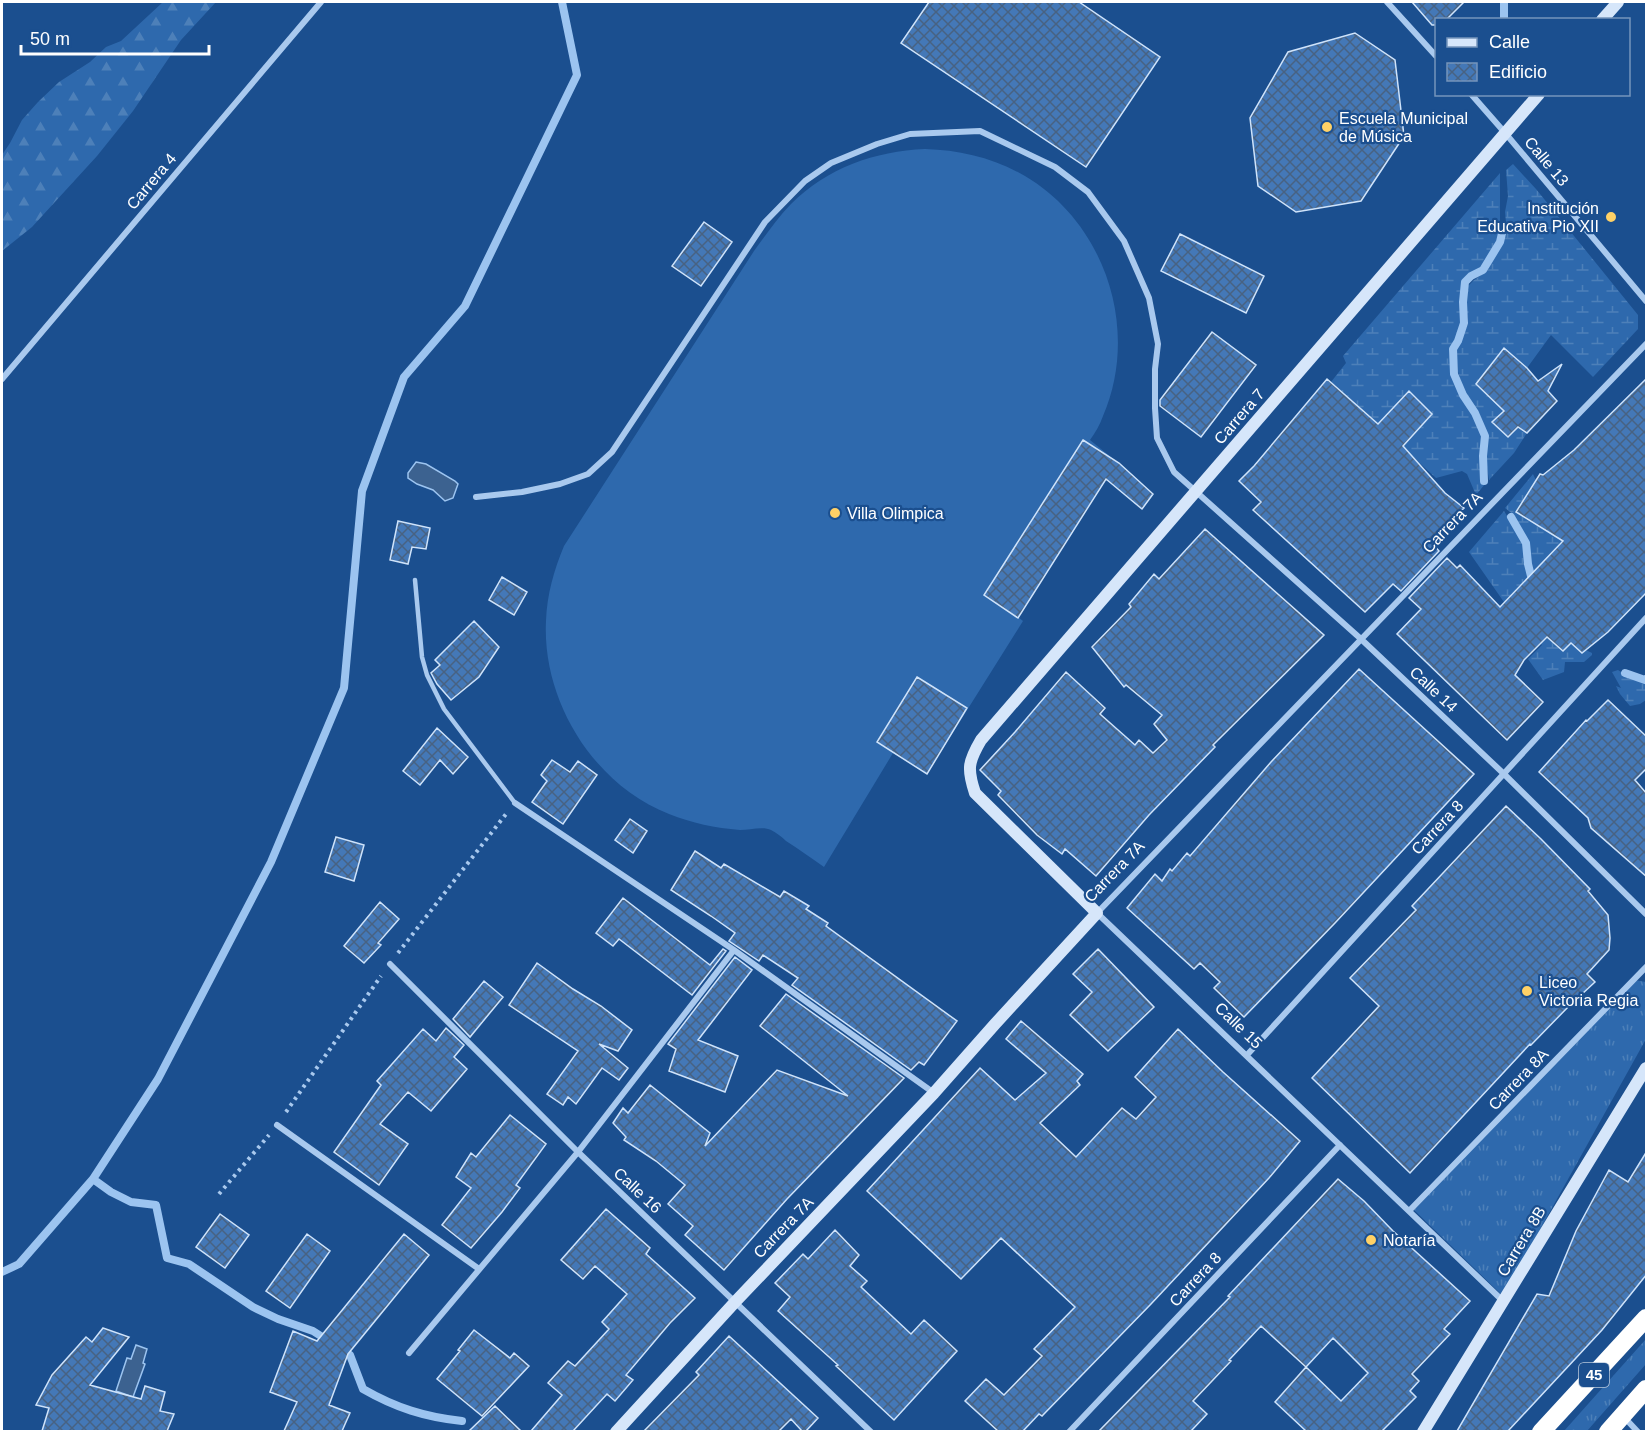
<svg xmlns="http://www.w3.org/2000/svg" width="1648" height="1433" viewBox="0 0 1648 1433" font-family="Arial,sans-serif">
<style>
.grass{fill:url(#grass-tufts)}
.forest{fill:url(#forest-firs)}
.wetland{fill:url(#wetland-marsh)}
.garden{fill:#2e69ad}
.water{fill:#3c6290;stroke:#9cc4f0;stroke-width:1.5}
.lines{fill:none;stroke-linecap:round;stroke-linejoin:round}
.stream{stroke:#9cc4f0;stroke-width:8}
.building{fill:url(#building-cross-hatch);stroke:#cfe3fa;stroke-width:1.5;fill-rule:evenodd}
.path{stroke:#a9c9ee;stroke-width:4;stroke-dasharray:3 4.5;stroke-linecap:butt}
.lane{stroke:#a9c9ee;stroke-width:4.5}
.street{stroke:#a9c9ee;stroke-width:6}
.secondary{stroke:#d6e6fa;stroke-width:12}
.highway{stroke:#fff;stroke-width:18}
.poi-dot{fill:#ffd166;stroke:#1b4f8f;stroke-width:2}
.labels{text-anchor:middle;stroke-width:4.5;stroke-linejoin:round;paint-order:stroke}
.shield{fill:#1b4f8f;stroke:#bbcadd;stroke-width:1.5}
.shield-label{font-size:15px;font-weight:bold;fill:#fff}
.poi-label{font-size:16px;fill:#fff;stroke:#1b4f8f;text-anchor:start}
.street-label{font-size:16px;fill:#fff;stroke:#1b4f8f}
</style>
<defs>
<pattern id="grass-tufts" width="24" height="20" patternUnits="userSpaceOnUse" patternTransform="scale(1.5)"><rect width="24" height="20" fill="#2e69ad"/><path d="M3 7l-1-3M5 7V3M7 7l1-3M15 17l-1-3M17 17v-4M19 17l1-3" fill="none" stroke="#4d80b9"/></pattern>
<pattern id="forest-firs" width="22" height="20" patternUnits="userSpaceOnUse" patternTransform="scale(1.5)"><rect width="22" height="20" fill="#2e69ad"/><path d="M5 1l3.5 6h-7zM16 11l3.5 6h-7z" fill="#4d80b9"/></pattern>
<pattern id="wetland-marsh" width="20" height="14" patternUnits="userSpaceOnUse" patternTransform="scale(1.5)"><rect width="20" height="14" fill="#2e69ad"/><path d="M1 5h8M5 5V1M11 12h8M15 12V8" fill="none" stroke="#4d80b9"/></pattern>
<pattern id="building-cross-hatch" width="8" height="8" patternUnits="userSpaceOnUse" patternTransform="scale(1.5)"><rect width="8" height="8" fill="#4478b7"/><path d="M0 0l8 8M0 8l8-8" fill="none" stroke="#486282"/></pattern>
</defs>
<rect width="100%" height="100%" fill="#1b4f8f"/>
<path class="grass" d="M1634 980 1646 982V1039L1503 1296 1414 1210Z
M1646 1339V1364L1587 1431H1564Z"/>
<path class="forest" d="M163 2H216L181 40 133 111 97 156 32 227 2 251V155L10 143 22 120 38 102 59 82 90 62 106 47 121 41Z"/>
<path class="wetland" d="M1513 164 1536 189 1638 315V329L1593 377 1551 335 1527 368 1505 349 1476 384 1504 411 1493 423 1508 437 1518 427 1527 433 1514 453 1489 480 1486 461 1487 433 1479 413 1466 396 1458 372 1456 350 1468 324V318L1465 304 1467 287 1474 280 1487 271 1507 233 1505 212 1508 196 1506 170Z
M1500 173V223L1497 241 1482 268 1471 273 1464 281 1460 302 1462 323 1455 340 1449 349 1452 375 1461 399 1473 415 1483 435 1481 459 1482 481 1485 484 1476 495 1467 474 1462 471 1436 478 1331 382 1346 363 1343 356Z
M1533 474 1607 630 1596 643 1557 618 1544 614 1530 566 1528 543 1514 515 1505 508Z
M1504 511 1524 543 1526 565 1541 616 1557 636 1592 653V655L1584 662H1565L1564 672 1543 680 1528 659 1542 645 1513 615 1469 552Z
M1618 670 1624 674 1644 681 1646 680V700L1640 704 1630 706 1620 694 1616 686 1621 688 1612 672Z"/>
<path class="garden" d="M925 149C960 150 994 158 1025 176 1106 224 1140 330 1103 416 1100 425 1095 433 1090 440L1117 462 1018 617 1023 621 927 774 893 753 824 867C811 858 799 849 786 841 782 837 777 833 771 830 763 826 749 830 740 830 715 828 692 823 669 814 594 785 542 701 546 621 547 594 554 570 564 546L754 251C766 235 777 218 791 204 827 168 875 151 925 149Z"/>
<path class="water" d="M416 462 426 464 455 481 458 484 453 498 445 501 433 490 417 484 408 478V473Z
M136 1345 147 1349 143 1363 145 1364 133 1397 116 1391 127 1358 131 1359Z"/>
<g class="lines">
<path class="stream" d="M1504 2V20
M1484 481 1483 456 1485 436 1475 413 1463 395 1454 374 1453 349 1458 341 1464 323 1463 302 1465 282 1471 276 1483 270 1500 242 1503 229
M1511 517 1526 543 1528 564 1533 584
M1625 673 1645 680 1646 679
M93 1179 111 1192 131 1202 156 1205 167 1258 189 1264 253 1307 278 1319 313 1331 327 1340
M2 1272 19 1264 93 1179 158 1079 271 862 344 688 362 491 404 377 465 306 577 75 562 2
M340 1348 350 1355 363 1389C396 1408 425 1417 462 1421"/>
</g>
<path class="building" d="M929 2H1079L1160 57 1086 167 901 43Z
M1412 2H1464L1446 20H1437V25H1432Z
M1355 33 1395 60 1404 136 1361 201 1296 212 1258 186 1250 118 1288 52Z
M704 222 732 242 701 286 672 266Z
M1180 234 1264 276 1246 313 1161 271Z
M1212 332 1256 365 1201 437 1160 406V400Z
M1504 348 1527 368 1538 381 1562 364 1548 391 1557 401 1527 433 1518 427 1508 437 1492 422 1504 411 1476 384Z
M1647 378V592L1608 632 1582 653 1571 643 1563 651 1547 637 1524 660 1515 675 1543 702 1507 740 1397 634 1421 609 1409 598 1447 558 1457 568 1460 565 1500 607 1563 541 1516 512 1540 474 1543 475 1574 450Z
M1327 379 1378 424 1409 391 1432 414 1403 446 1445 493 1464 508 1430 541 1439 551 1401 591 1393 584 1365 612 1253 510 1261 502 1239 481 1254 466Z
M1083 440 1119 463 1153 494 1142 509 1106 479 1018 618 984 595Z
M398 521 430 528 426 549 412 547 408 564 390 560Z
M1205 529 1324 635 1213 745 1215 747 1149 815 1096 876 1065 849 1062 854 1037 835 998 795 1001 791 980 770 1015 732 1066 672 1105 708 1100 714 1135 745 1139 740 1153 753 1167 740 1154 724 1162 715 1126 685 1124 687 1092 647 1131 607 1129 604 1154 574 1159 579Z
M502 577 527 592 514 615 489 600Z
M474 621 499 647 479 677 451 700 437 684 431 673 440 665 435 660Z
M1359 669 1474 774 1335 923 1244 1017 1214 988 1220 982 1200 963 1194 969 1127 908 1155 874 1162 881 1170 869 1172 871 1187 853 1190 856 1271 762Z
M917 677 967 708 927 774 877 742Z
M1608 700 1647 737V768L1635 780 1647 794V877L1591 828 1588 818 1539 772 1586 720 1587 721Z
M437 728 468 757 453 774 440 760 420 785 403 771Z
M552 760 570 772 578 761 597 775 563 824 532 802 547 781 541 775Z
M1506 806 1541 839 1590 889 1588 891 1608 915 1610 938 1609 950 1587 974 1595 982 1569 1006 1531 1045 1530 1044 1410 1173 1312 1078 1379 1006 1350 978 1416 910 1412 906Z
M630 819 647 831 633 853 615 840Z
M336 837 364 845 354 881 325 872Z
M695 851 721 868 724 864 780 897 784 891 809 906 806 909 828 923 826 926 957 1021 924 1065 919 1062 911 1070 792 985 798 978 763 955 759 961 729 941 735 933 711 916 671 890Z
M623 898 710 965 723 949 726 951 692 995 619 939 613 946 596 933Z
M380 902 399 919 378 943 381 945 364 963 344 946Z
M1098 949 1154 1007 1108 1051 1070 1015 1092 992 1073 974Z
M735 957 752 970 698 1040 738 1056 725 1092 669 1071 676 1049 668 1044Z
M537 963 573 989 601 1006 632 1030 618 1051 599 1044 628 1068 619 1080 602 1068 576 1104 568 1097 563 1105 547 1094 578 1051 509 1005Z
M484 981 503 997 470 1037 453 1019Z
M786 994 904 1078 787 1199 724 1270 685 1235 693 1226 668 1204 685 1185 656 1161 624 1140 626 1137 613 1123 623 1108 628 1113 650 1085 710 1133 705 1146 777 1070 848 1096 760 1026Z
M1021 1021 1083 1074 1077 1081 1080 1085 1040 1123 1076 1157 1122 1108 1136 1119 1156 1097 1135 1077 1178 1029 1223 1072 1300 1141 1269 1178 1151 1304 1042 1416 1039 1414 1023 1431H998L965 1401 986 1379 1004 1395 1042 1356 1034 1349 1075 1307 1001 1238 961 1279 867 1191 980 1068 1015 1100 1046 1073 1006 1039Z
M446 1028 464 1045 454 1057 467 1069 431 1111 408 1092 380 1124 408 1144 379 1185 334 1152 381 1085 377 1081 423 1029 436 1041Z
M510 1115 546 1144 516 1185 520 1188 502 1212 471 1248 442 1225 471 1188 456 1177 471 1153 476 1157Z
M1647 1151V1274L1602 1330 1508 1431H1457L1537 1294 1549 1296 1576 1231 1609 1170 1628 1182Z
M1338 1179 1364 1201 1393 1231 1470 1301 1444 1329 1450 1334 1412 1374 1419 1381 1410 1391 1416 1397 1382 1431H1306L1275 1402 1306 1367 1261 1326 1229 1360 1231 1361 1193 1401 1207 1414 1191 1431H1099L1230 1297 1228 1296ZM1333 1338 1368 1373 1341 1401 1306 1367Z
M606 1209 650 1248 646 1254 695 1298 670 1323 626 1375 633 1380 615 1401 607 1394 573 1431H531L562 1395 548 1383 568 1361 575 1366 609 1329 602 1322 627 1294 595 1266 583 1279 561 1260Z
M220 1214 249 1235 225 1268 196 1247Z
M835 1230 859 1255 850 1266 867 1281 861 1287 911 1334 924 1320 957 1351 894 1420 836 1366 838 1365 778 1311 790 1297 775 1283 803 1254 808 1259Z
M307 1234 330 1251 290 1308 266 1291Z
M404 1234 429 1255 348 1354 329 1405 350 1413 342 1431H284L297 1402 270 1392 293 1331 317 1341Z
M103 1328 129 1337 90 1385 141 1399 145 1386 165 1392 160 1411 174 1414 167 1431H42L49 1408 36 1405 52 1375 86 1337 92 1342Z
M474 1330 510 1358 514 1353 529 1366 482 1416 437 1379 460 1351 458 1350Z
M729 1336 818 1418 806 1431H802L791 1419 779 1431H644L699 1375 696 1372Z
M495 1406 521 1431H469Z"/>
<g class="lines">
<path class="path" d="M398 953 506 814
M286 1112 381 976
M219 1194 269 1135"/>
<path class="lane" d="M415 580 422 657 427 675 444 709 515 803"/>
<path class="street" d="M1387 2 1436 56
M1471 94 1506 134 1646 301
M2 379 321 2
M476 497 522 492 560 484 588 474 612 452 765 222 805 181 831 163 877 144 910 134 980 131 1055 167 1088 192 1124 241 1149 298 1158 344 1155 369V408L1157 438 1174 472 1361 639 1504 774 1646 914
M515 803 734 950 934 1093
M390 964 578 1152 871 1432
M1247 1055 1646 618
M277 1125 479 1269
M1409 1211 1646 967
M1503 1301 1097 913 1646 344
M409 1353 578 1152 734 950
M1623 1416 1638 1432
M1069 1432 1340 1145"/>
<path class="secondary" d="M1602 20 1618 2
M616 1432 736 1301 934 1093 995 1024 1097 913 975 793C967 769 968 762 981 740L1539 94
M1423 1432 1646 1068"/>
<path class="highway" d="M1541 1432 1646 1318
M1608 1432 1646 1389"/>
</g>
<g class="poi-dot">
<circle cx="1327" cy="127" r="6"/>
<circle cx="1611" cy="217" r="6"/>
<circle cx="835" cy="513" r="6"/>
<circle cx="1527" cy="991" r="6"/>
<circle cx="1371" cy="1240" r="6"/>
</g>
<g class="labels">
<rect class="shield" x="1579" y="1363" width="30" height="24" rx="4.5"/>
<g class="shield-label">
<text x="1594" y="1380">45</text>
</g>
<g class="poi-label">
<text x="1339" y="124">Escuela Municipal<tspan x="1339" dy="18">de Música</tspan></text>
<text x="1599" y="214" text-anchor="end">Institución<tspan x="1599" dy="18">Educativa Pio XII</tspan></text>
<text x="847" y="519">Villa Olimpica</text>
<text x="1539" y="988">Liceo<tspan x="1539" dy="18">Victoria Regia</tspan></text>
<text x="1383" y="1246">Notaría</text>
</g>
<g class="street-label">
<text transform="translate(1547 161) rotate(50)" y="6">Calle 13</text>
<text transform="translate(151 181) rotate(-50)" y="6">Carrera 4</text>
<text transform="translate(1239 416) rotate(-49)" y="6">Carrera 7</text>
<text transform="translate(1452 522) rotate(-46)" y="6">Carrera 7A</text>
<text transform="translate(1434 689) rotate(43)" y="6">Calle 14</text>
<text transform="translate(1437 827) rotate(-47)" y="6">Carrera 8</text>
<text transform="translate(1114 871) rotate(-46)" y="6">Carrera 7A</text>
<text transform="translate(1239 1025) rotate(44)" y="6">Calle 15</text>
<text transform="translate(1518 1079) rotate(-46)" y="6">Carrera 8A</text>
<text transform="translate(638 1190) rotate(43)" y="6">Calle 16</text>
<text transform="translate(783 1227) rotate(-46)" y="6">Carrera 7A</text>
<text transform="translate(1521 1241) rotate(-59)" y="6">Carrera 8B</text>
<text transform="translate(1195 1279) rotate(-47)" y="6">Carrera 8</text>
</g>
</g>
<rect width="1648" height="1433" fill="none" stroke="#ffffff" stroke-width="6"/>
<rect x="1435" y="18" width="195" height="78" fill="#1b4f8f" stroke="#7695bc" stroke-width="1.5"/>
<rect x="1447" y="38" width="30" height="9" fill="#d6e6fa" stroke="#7695bc" stroke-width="1.5"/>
<text x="1489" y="48" font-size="18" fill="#ffffff">Calle</text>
<rect x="1447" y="63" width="30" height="18" fill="url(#building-cross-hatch)" stroke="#7695bc" stroke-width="1.5"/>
<text x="1489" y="78" font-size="18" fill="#ffffff">Edificio</text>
<path d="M21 45v9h188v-9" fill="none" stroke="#ffffff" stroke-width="3"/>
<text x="30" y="45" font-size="18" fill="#ffffff" stroke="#1b4f8f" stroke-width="4.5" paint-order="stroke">50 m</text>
</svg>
